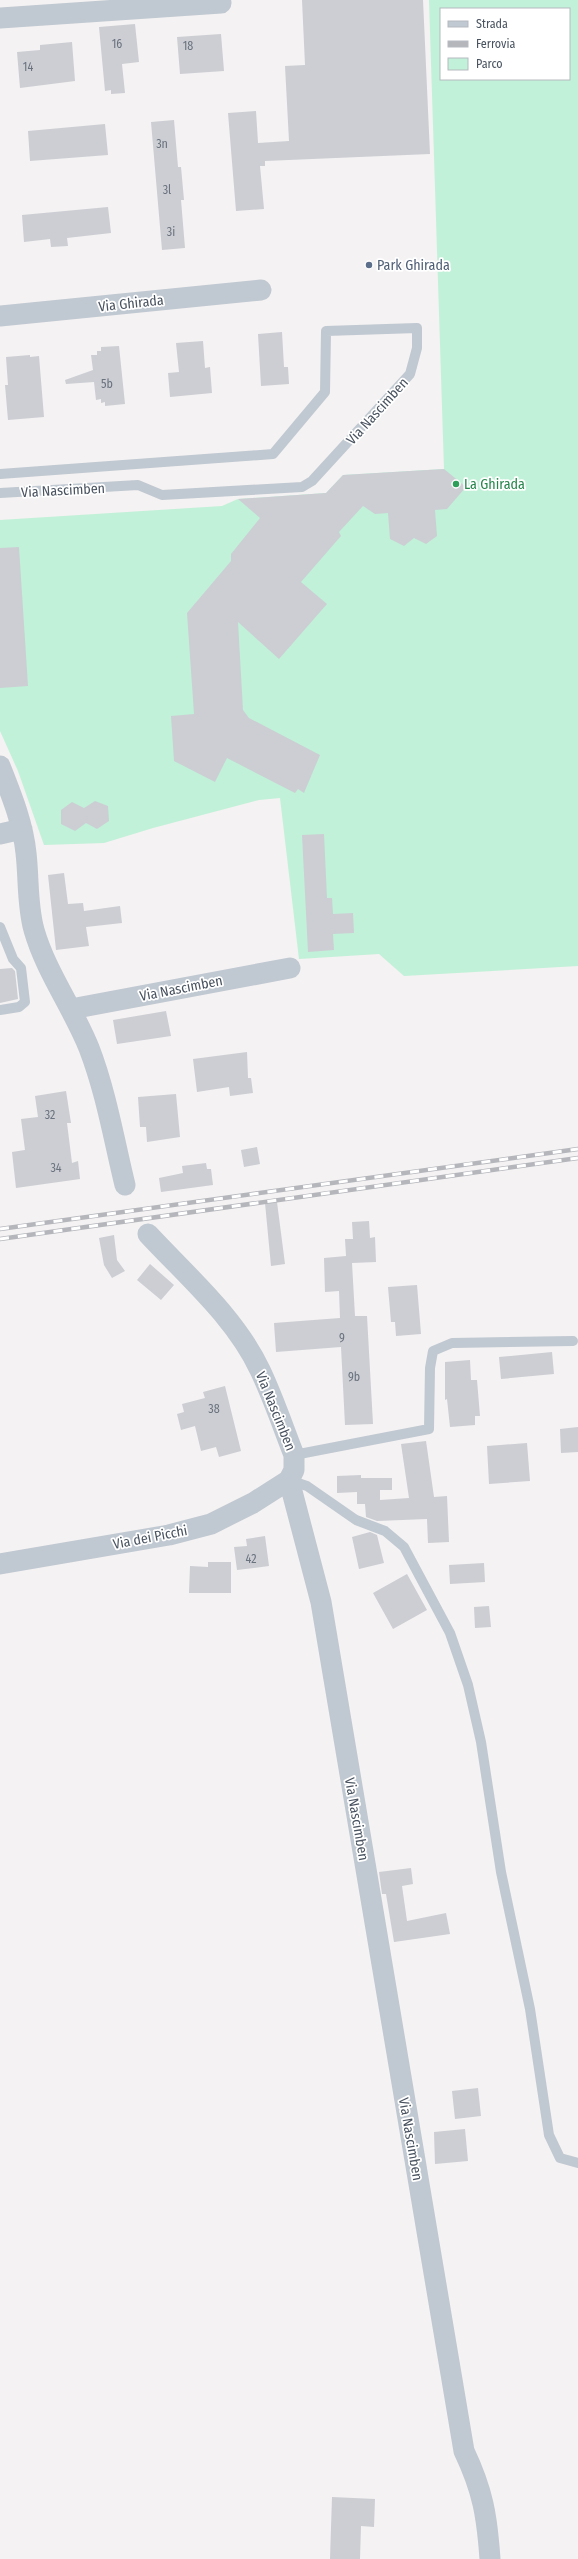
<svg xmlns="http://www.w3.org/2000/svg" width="578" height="2559" viewBox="0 0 578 2559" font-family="'Fira Sans Condensed',sans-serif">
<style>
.green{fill:#c1f1d8;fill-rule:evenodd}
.building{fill:#ccced4}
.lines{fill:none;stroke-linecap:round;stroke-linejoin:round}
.service{stroke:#c0c8d1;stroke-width:10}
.minor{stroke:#c0c8d1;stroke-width:21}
.rail-casing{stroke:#b4b6bc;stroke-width:4.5}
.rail{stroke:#fff;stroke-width:3;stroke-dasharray:9;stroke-linecap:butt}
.service-dot{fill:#5c6f8a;stroke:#fff;stroke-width:1.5}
.leisure-dot{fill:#2e9e5b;stroke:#fff;stroke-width:1.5}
.labels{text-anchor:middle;stroke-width:3.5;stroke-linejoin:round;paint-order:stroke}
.number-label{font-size:12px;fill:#6a727d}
.service-label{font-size:14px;fill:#4e5e75;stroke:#fff;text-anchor:start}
.street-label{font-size:14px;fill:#495360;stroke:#fff}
.leisure-label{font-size:14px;fill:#27864d;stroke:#fff;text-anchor:start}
</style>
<rect width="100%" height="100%" fill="#f4f2f2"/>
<path class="green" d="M429 0H578V966L404 976 379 954 299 959 280 798 259 800 153 828 104 843 44 845 18 771 0 731V520L222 506 238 499 326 493 343 475 444 469ZM441 9H569V79H441Z"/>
<path class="building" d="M302 0H423L430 154 265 161V166H260L264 209 236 211 228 113 256 111 258 143 289 141 285 66 305 65Z
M135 24 139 62 122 64 125 93 111 94V90L105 91 99 27Z
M221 34 224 71 180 74 177 37Z
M72 42 75 81 20 88 17 52 40 50V45Z
M174 120 178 167H181L184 200H181L185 248 162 250 151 122Z
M105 124 108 155 30 161 28 131Z
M108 207 111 233 67 238 68 246 51 247 50 239 24 242 22 215Z
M282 332 284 367H288L289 384 261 386 258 334Z
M203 341 205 368 210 367 212 393 170 397 168 373 179 372 176 343Z
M119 346 125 404 105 406V402L101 403V399L96 400 94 382 66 384 65 380 93 370 91 355H97V351H101V347Z
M30 355V357L39 356 44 417 8 420 5 385H8L6 357Z
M444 469 466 487 447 509 435 510 437 536 426 544 414 538 404 546 390 539 388 513 375 514 363 506 339 532 341 536 301 582 327 604 279 659 238 622 243 710 249 718 320 755 304 793 298 789 295 793 227 758 215 782 174 761 171 716 194 714 187 613 231 561V554L260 518 238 499 326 493 343 475Z
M19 547 28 686 0 688V548Z
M95 801 108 806 109 821 97 829 86 823 75 831 61 824V810L72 802 84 808Z
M324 834 327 898H332L333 914 353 913 354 933 333 934 334 950 308 952 302 835Z
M64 873 68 904 83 903 84 911 120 906 122 923 86 927 89 946 56 950 48 875Z
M12 968 15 971 18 999 0 1003V969Z
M166 1011 171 1036 117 1044 113 1020Z
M247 1052 248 1078H251L253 1093 230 1096 229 1087 197 1092 193 1059Z
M66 1091 71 1123H67L72 1163 78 1161 80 1179 16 1188 12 1152 25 1150 21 1119 38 1117 35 1096Z
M176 1094 180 1137 147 1142 146 1127H140L138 1097Z
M257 1147 260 1164 244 1167 241 1150Z
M206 1163 207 1169H211L213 1185 161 1192 159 1178 183 1173 182 1166Z
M277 1202 285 1264 271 1266 265 1203Z
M369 1221 370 1238 375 1237 376 1262 352 1263 355 1316H367L373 1424 345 1425 341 1347 276 1352 274 1323 340 1318 339 1291 325 1292 324 1258 346 1256 345 1239H353L352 1222Z
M114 1235 117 1260 125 1271 112 1278 104 1265 99 1238Z
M150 1264 174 1285 161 1300 137 1280Z
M417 1285 421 1334 396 1336 395 1322H391L388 1287Z
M552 1352 554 1374 501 1379 499 1357Z
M470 1360 471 1380H477L480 1416H475V1425L450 1427 447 1399 445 1400V1362Z
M225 1386 241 1451 219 1457 216 1447 201 1451 195 1426 181 1430 177 1414 184 1412 182 1404 205 1398 203 1392Z
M578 1427V1452L561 1453 560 1429Z
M426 1441 434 1497 447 1496 449 1542 428 1543 427 1519 377 1521 366 1517 365 1504H357V1492L337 1493V1476L361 1475V1478H392V1490H380V1500L409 1498 401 1444Z
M527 1443 530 1481 489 1484 487 1446Z
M370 1532 377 1535 384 1563 359 1569 352 1537Z
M265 1536 269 1566 237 1570 234 1547 247 1546 246 1539Z
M208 1562H231V1593H189L190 1566 208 1567Z
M484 1563 485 1582 450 1584 449 1565Z
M407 1574 427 1610 393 1629 373 1593Z
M489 1606 491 1627 475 1628 474 1607Z
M411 1868 413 1884 402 1886 407 1921 446 1913 450 1934 394 1942 386 1894H382L379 1872Z
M478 2088 481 2116 455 2119 452 2091Z
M465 2129 468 2161 435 2164 434 2132Z
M332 2497 375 2499 374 2527 361 2526 360 2559H330Z"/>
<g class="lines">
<path class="service" d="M0 474 273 454 325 392 326 331 417 328V348L410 374 312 481 302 487 162 495 138 485 0 493
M0 927 13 959 21 968 25 1002 19 1007 0 1010
M294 1455 429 1429 430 1368 433 1351 452 1343 573 1341
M289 1480 307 1486 356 1520 385 1531 404 1547 450 1633 468 1685 481 1742 501 1872 530 2009 549 2135 560 2158 578 2163"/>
<path class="minor" d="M0 18 221 3
M0 316 261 290
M0 766C11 794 23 823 26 853 29 879 27 905 34 930 46 972 73 1008 89 1048 106 1092 114 1140 125 1185
M0 834 22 829
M71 1009 290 968
M148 1234C187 1276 235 1317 260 1370 273 1397 283 1427 294 1455V1470L289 1480 321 1602 464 2451C483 2491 487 2516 490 2559
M0 1564 169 1535 211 1524 253 1503 289 1480"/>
<g class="rail-casing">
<path id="rail" d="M0 1229 578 1149
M0 1239 578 1158"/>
</g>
<use href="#rail" class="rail"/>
</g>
<circle class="service-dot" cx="369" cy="265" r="4"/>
<circle class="leisure-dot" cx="456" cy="484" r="4"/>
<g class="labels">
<g class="number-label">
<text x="117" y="48">16</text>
<text x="188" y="50">18</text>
<text x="28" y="71">14</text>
<text x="162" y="148">3n</text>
<text x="167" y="194">3l</text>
<text x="171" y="236">3i</text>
<text x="107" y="388">5b</text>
<text x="50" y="1119">32</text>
<text x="56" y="1172">34</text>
<text x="342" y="1342">9</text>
<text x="354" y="1381">9b</text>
<text x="214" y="1413">38</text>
<text x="251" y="1563">42</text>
</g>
<g class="service-label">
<text x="377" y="270">Park Ghirada</text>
</g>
<g class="street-label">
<text transform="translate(131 303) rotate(-6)" y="5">Via Ghirada</text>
<text transform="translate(377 411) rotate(-48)" y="5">Via Nascimben</text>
<text transform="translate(63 490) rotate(-3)" y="5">Via Nascimben</text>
<text transform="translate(181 988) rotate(-11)" y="5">Via Nascimben</text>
<text transform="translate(276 1411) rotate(68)" y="5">Via Nascimben</text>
<text transform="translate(150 1537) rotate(-11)" y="5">Via dei Picchi</text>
<text transform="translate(357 1819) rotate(80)" y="5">Via Nascimben</text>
<text transform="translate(411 2139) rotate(80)" y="5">Via Nascimben</text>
</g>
<g class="leisure-label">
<text x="464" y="489">La Ghirada</text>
</g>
</g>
<rect x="440" y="8" width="130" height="72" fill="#ffffff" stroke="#b6babf"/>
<rect x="448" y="21" width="20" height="6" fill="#c0c8d1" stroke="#b6babf"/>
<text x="476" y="28" font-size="12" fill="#495360">Strada</text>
<rect x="448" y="41" width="20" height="6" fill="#b4b6bc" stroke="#b6babf"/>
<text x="476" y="48" font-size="12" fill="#495360">Ferrovia</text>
<rect x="448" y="58" width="20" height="12" fill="#c1f1d8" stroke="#b6babf"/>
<text x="476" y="68" font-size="12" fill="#495360">Parco</text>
</svg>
